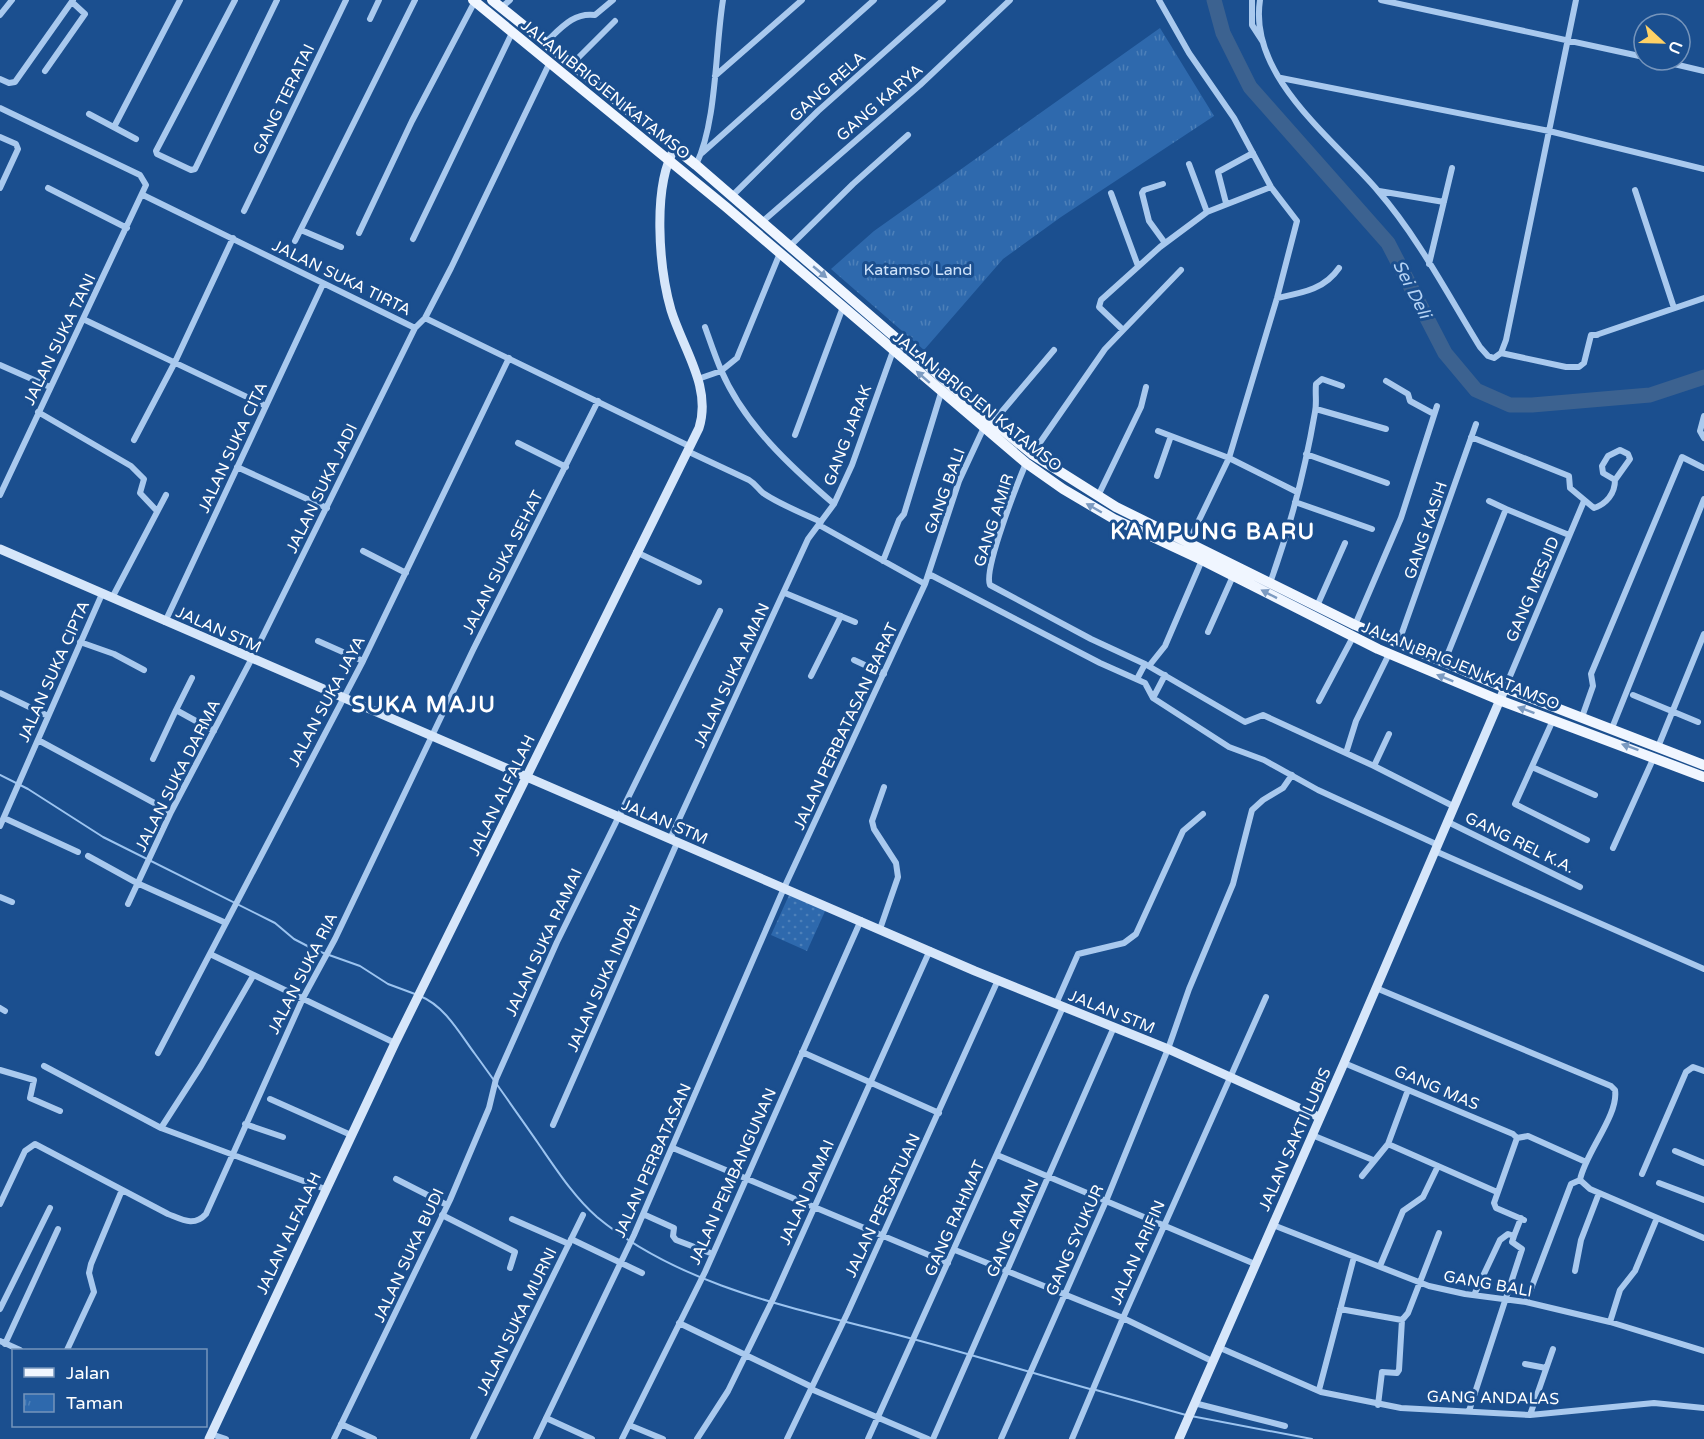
<svg xmlns="http://www.w3.org/2000/svg" width="1704" height="1439" viewBox="0 0 1704 1439" font-family="'Varela Round',sans-serif">
<style>
.grass{fill:url(#grass-dots)}
.park{fill:url(#park-tufts)}
.lines{fill:none;stroke-linecap:round;stroke-linejoin:round}
.stream{stroke:#9cc4f0;stroke-width:2}
.river{stroke:#3c6290;stroke-width:15}
.street{stroke:#a9c9ee;stroke-width:6}
.secondary{stroke:#d6e6fa;stroke-width:9}
.primary{stroke:#f0f6ff;stroke-width:10}
.oneway{fill:#7b9ac1}
.labels{text-anchor:middle;stroke-width:6;stroke-linejoin:round;paint-order:stroke}
.street-label{font-size:16px;fill:#fff;stroke:#1b4f8f}
.park-label{font-size:16px;fill:#cfe3fa;stroke:#1b4f8f}
.water-label{font-size:18px;font-style:italic;fill:#b5d3f5;stroke:#1b4f8f}
.district-label{font-size:22px;font-weight:bold;letter-spacing:1.5px;fill:#fff;stroke:#1b4f8f}
</style>
<defs>
<pattern id="grass-dots" width="8" height="8" patternUnits="userSpaceOnUse" patternTransform="scale(1.5)"><rect width="8" height="8" fill="#2e69ad"/><path d="M2 2h.1M6 6h.1" fill="none" stroke="#4d80b9" stroke-width="1.8" stroke-linecap="round"/></pattern>
<pattern id="park-tufts" width="24" height="20" patternUnits="userSpaceOnUse" patternTransform="scale(1.5)"><rect width="24" height="20" fill="#2e69ad"/><path d="M3 7l-1-3M5 7V3M7 7l1-3M15 17l-1-3M17 17v-4M19 17l1-3" fill="none" stroke="#4d80b9"/></pattern>
</defs>
<rect width="100%" height="100%" fill="#1b4f8f"/>
<path class="grass" d="M790 893 826 909 807 951 771 935Z"/>
<path class="park" d="M1160 28 1214 116 1061 217 1003 259 924 350 831 269 874 231Z"/>
<g class="lines">
<path class="stream" d="M0 775 28 789 103 837 275 923 294 939 315 950 360 966 388 984 415 994
M420 996C445 1006 460 1034 475 1054 497 1084 517 1113 538 1143 556 1169 574 1197 597 1217 680 1286 793 1308 894 1334 960 1351 1025 1371 1090 1389
M1096 1390 1186 1415
M1191 1416 1312 1439"/>
<path class="river" d="M1214 0 1223 33 1250 87 1388 243 1445 353 1476 390 1510 405H1532L1650 395 1704 377"/>
<path class="street" d="M235 0 156 151 157 154 191 170 195 169 277 0
M1159 0 1189 53 1234 118 1271 187 1297 221 1277 298 1229 458 1188 543
M1252 0V25L1263 42
M1260 0C1248 77 1335 140 1378 191 1418 237 1448 295 1480 347L1488 356 1494 358 1501 353 1506 340 1576 0
M1381 0 1644 57
M502 7 510 0
M0 15 12 0
M370 19 379 0
M546 42C561 28 574 12 595 15L613 0
M1657 60 1704 71
M573 63 615 21
M45 71 85 14 72 2
M715 76 802 0
M1281 78 1549 131 1704 169
M0 79 9 83 15 82 73 0
M0 108 140 175 146 185 0 495
M89 114 136 139
M114 127 180 0
M0 137 16 144 18 149 0 188
M702 153 874 0
M1189 164 1207 212
M696 165C717 122 715 49 723 0
M1163 184 1144 190 1142 193 1149 221 1165 243
M48 188 127 228
M1635 190 1674 308
M1379 191 1444 202
M1111 193 1138 266
M143 195 415 328
M732 196 818 111 943 0
M1226 203 1218 172 1253 153
M244 211 346 0
M762 222 920 85 1010 0
M301 230 341 247
M359 233 412 121 475 1
M413 239 512 33
M295 241 415 0
M790 246 853 184 908 135
M1429 264 1452 168
M1277 298C1301 293 1324 290 1339 268
M425 318 689 446
M83 319 266 406
M705 327C710 341 715 356 721 370 744 424 791 467 834 504
M1122 329 1099 307 1101 300 1160 247 1207 212 1271 187
M1596 335 1704 298
M1501 353 1566 367H1579L1584 363 1591 335H1597
M0 365 50 387
M698 379 721 371 737 358 780 253
M1386 381 1408 394 1410 401 1434 414
M1316 409 1386 429
M38 412 131 466 144 479 140 493 157 511
M1704 416 1700 431 1704 438
M993 422 1054 350
M1158 431 1229 458 1297 492
M795 435 843 307
M1471 437 1569 476 1570 488 1594 508C1606 504 1615 494 1615 480L1603 473 1602 466 1608 456 1620 450 1628 454 1630 459 1615 480
M134 440 175 362 233 238
M518 443 566 467
M687 451 749 480C756 484 758 489 763 493 781 505 802 513 821 522
M1032 454 1105 349 1181 270
M1306 454 1387 483
M1026 463C1018 482 983 570 990 585L1091 639 1145 664 1245 722 1263 715 1374 766 1455 807
M237 467 327 508
M1157 476 1171 436
M1098 496 1141 407 1146 387
M1489 501 1506 509
M1295 502 1372 529
M819 525 925 584
M363 551 406 573
M636 552 699 582
M883 561 899 520 904 514 941 393
M929 574 1100 663 1145 683 1153 698 1229 747 1264 760 1318 790 1438 845
M1270 583C1290 528 1305 470 1315 412 1317 403 1315 394 1316 384L1322 379 1342 386
M785 593 855 622
M112 598 166 495
M1317 606 1345 543
M165 622 323 284
M1355 625 1401 518 1437 406
M1208 632 1233 576
M318 641 363 661
M80 642 114 654 144 670
M1398 644 1476 424
M854 660 884 674
M1444 663 1506 509 1569 535
M1149 666 1165 646 1202 560
M811 676 841 616
M1137 679 1145 664
M1505 688 1584 501
M0 693 48 716
M1633 695 1698 722
M1153 698 1165 675
M1319 701 1353 637
M176 710 192 678
M1582 717 1593 686 1591 674 1682 457 1704 468
M1553 720 1515 804 1587 840
M1612 728 1704 499
M38 740 171 812
M1658 747 1704 634
M1346 753 1356 721 1389 654
M153 759 176 710 214 731
M1374 766 1389 734
M1532 767 1595 795
M4 818 78 852
M1448 822 1580 887
M0 826 102 594
M670 839 808 539 834 504 852 465 893 351
M1613 848 1654 757
M1435 851 1704 969
M88 856 137 883 226 923
M0 897 12 902
M128 904 171 812 251 660 415 328 425 318 451 268 550 62
M880 929 898 877 896 863 874 829 872 821 884 787
M210 954 395 1043
M253 976 201 1066 161 1128 325 1189
M1376 988 1611 1086 1615 1090C1619 1115 1585 1153 1580 1180L1590 1189 1704 1238
M1056 1004 1078 954 1124 943 1136 934 1183 831 1203 814
M0 1008 5 1011
M802 1052 939 1113
M158 1053 363 661 509 358
M1344 1063 1513 1134 1517 1138
M44 1066 161 1128
M0 1070 34 1080 30 1098 60 1111
M270 1099 351 1135
M245 1124 283 1137
M553 1125 677 843
M1312 1135 1373 1160
M1517 1138 1494 1203 1496 1208 1524 1220
M1517 1138 1528 1136 1586 1162
M1388 1144 1497 1192
M673 1148 948 1263
M1675 1151 1704 1163
M997 1155 1255 1264
M1642 1174 1686 1072 1693 1067 1704 1071
M1362 1176 1388 1144 1408 1090
M396 1179 447 1205
M1659 1183 1704 1200
M0 1204 25 1151 35 1144 168 1214C183 1220 194 1227 206 1214L303 998 335 939 473 650 598 401
M643 1214 674 1228 673 1236 676 1240 713 1254
M442 1215 515 1252 510 1268
M512 1219 569 1244
M1273 1225 1429 1286 1465 1294 1526 1302 1610 1322 1704 1351
M571 1239 642 1273
M955 1250 1123 1318 1212 1361
M1380 1266 1403 1211 1423 1197 1438 1166
M1575 1271 1581 1240 1599 1193
M1474 1295 1500 1240 1508 1234 1514 1236 1521 1218
M1526 1302 1571 1184 1580 1180
M0 1309 50 1208
M1340 1309 1402 1320
M1610 1322 1620 1290 1635 1271 1657 1218
M679 1323 812 1387
M0 1341 20 1350
M5 1344 58 1229
M1218 1347 1321 1392 1401 1408 1530 1415 1654 1403 1704 1408
M67 1350 94 1292 89 1273 91 1264 122 1190
M1525 1364 1546 1368
M811 1389 928 1439
M1319 1390 1354 1257
M1194 1403 1285 1426
M1378 1405 1382 1372 1397 1373 1399 1370 1402 1320 1408 1313 1439 1233
M1469 1411 1522 1249 1512 1242 1514 1236
M1530 1415 1553 1349
M546 1418 592 1439
M341 1424 374 1439
M629 1425 663 1439
M211 1434 226 1439
M334 1439 450 1200 489 1108 496 1079 557 942 720 611
M473 1439 583 1215
M536 1439 634 1235 784 888 925 584 959 481 985 425
M622 1439 705 1272 861 920
M697 1439 728 1391 774 1297 930 950
M787 1439 847 1314 998 980
M868 1439 1063 1007
M933 1439 1114 1027
M1001 1439 1106 1201 1168 1049 1189 989 1233 884 1252 810 1263 800 1283 788 1292 775
M1072 1439 1123 1318 1266 997"/>
<path class="secondary" d="M0 549 975 971 1168 1049 1319 1117
M209 1439 395 1043 699 428C712 387 683 349 671 310 659 268 652 186 675 148
M1179 1439 1344 1063 1505 688"/>
<path class="primary" d="M473 0 726 207 1026 463 1063 489 1114 519 1202 560 1378 649 1499 700 1704 777
M492 0 696 165 993 422 1032 454 1116 507 1355 625 1505 688 1704 765"/>
</g>
<defs><path id="oneway-solid" d="M-6-.8H1V-3.2L6.5 0L1 3.2V.8H-6Z" transform="scale(1.5)"/></defs>
<g class="oneway">
<use href="#oneway-solid" transform="translate(820 272) rotate(40)"/>
<use href="#oneway-solid" transform="translate(923 377) rotate(-139)"/>
<use href="#oneway-solid" transform="translate(1094 508) rotate(-150)"/>
<use href="#oneway-solid" transform="translate(1269 594) rotate(-153)"/>
<use href="#oneway-solid" transform="translate(1445 678) rotate(-158)"/>
<use href="#oneway-solid" transform="translate(1526 710) rotate(-160)"/>
<use href="#oneway-solid" transform="translate(1630 747) rotate(-160)"/>
</g>
<g class="labels">
<g class="street-label">
<text transform="translate(827 86) rotate(-42)" y="6">GANG RELA</text>
<text transform="translate(606 89) rotate(39)" y="6">JALAN BRIGJEN KATAMSO</text>
<text transform="translate(283 99) rotate(-64)" y="6">GANG TERATAI</text>
<text transform="translate(879 102) rotate(-41)" y="6">GANG KARYA</text>
<text transform="translate(342 277) rotate(26)" y="6">JALAN SUKA TIRTA</text>
<text transform="translate(59 339) rotate(-64)" y="6">JALAN SUKA TANI</text>
<text transform="translate(978 401) rotate(39)" y="6">JALAN BRIGJEN KATAMSO</text>
<text transform="translate(847 435) rotate(-69)" y="6">GANG JARAK</text>
<text transform="translate(232 447) rotate(-65)" y="6">JALAN SUKA CITA</text>
<text transform="translate(321 488) rotate(-64)" y="6">JALAN SUKA JADI</text>
<text transform="translate(944 491) rotate(-70)" y="6">GANG BALI</text>
<text transform="translate(993 520) rotate(-72)" y="6">GANG AMIR</text>
<text transform="translate(1425 530) rotate(-71)" y="6">GANG KASIH</text>
<text transform="translate(502 562) rotate(-63)" y="6">JALAN SUKA SEHAT</text>
<text transform="translate(1532 589) rotate(-67)" y="6">GANG MESJID</text>
<text transform="translate(219 629) rotate(24)" y="6">JALAN STM</text>
<text transform="translate(1461 665) rotate(22)" y="6">JALAN BRIGJEN KATAMSO</text>
<text transform="translate(53 671) rotate(-66)" y="6">JALAN SUKA CIPTA</text>
<text transform="translate(731 675) rotate(-65)" y="6">JALAN SUKA AMAN</text>
<text transform="translate(326 701) rotate(-62)" y="6">JALAN SUKA JAYA</text>
<text transform="translate(845 726) rotate(-65)" y="6">JALAN PERBATASAN BARAT</text>
<text transform="translate(177 775) rotate(-63)" y="6">JALAN SUKA DARMA</text>
<text transform="translate(501 795) rotate(-64)" y="6">JALAN ALFALAH</text>
<text transform="translate(665 821) rotate(23)" y="6">JALAN STM</text>
<text transform="translate(1520 842) rotate(26)" y="6">GANG REL K.A.</text>
<text transform="translate(543 942) rotate(-65)" y="6">JALAN SUKA RAMAI</text>
<text transform="translate(302 973) rotate(-63)" y="6">JALAN SUKA RIA</text>
<text transform="translate(603 978) rotate(-66)" y="6">JALAN SUKA INDAH</text>
<text transform="translate(1112 1011) rotate(22)" y="6">JALAN STM</text>
<text transform="translate(1437 1087) rotate(23)" y="6">GANG MAS</text>
<text transform="translate(1294 1139) rotate(-66)" y="6">JALAN SAKTI LUBIS</text>
<text transform="translate(652 1160) rotate(-66)" y="6">JALAN PERBATASAN</text>
<text transform="translate(732 1176) rotate(-66)" y="6">JALAN PEMBANGUNAN</text>
<text transform="translate(806 1192) rotate(-66)" y="6">JALAN DAMAI</text>
<text transform="translate(882 1205) rotate(-65)" y="6">JALAN PERSATUAN</text>
<text transform="translate(954 1218) rotate(-66)" y="6">GANG RAHMAT</text>
<text transform="translate(1012 1228) rotate(-66)" y="6">GANG AMAN</text>
<text transform="translate(288 1233) rotate(-65)" y="6">JALAN ALFALAH</text>
<text transform="translate(1074 1240) rotate(-66)" y="6">GANG SYUKUR</text>
<text transform="translate(1137 1252) rotate(-66)" y="6">JALAN ARIFIN</text>
<text transform="translate(408 1255) rotate(-65)" y="6">JALAN SUKA BUDI</text>
<text transform="translate(1488 1283) rotate(10)" y="6">GANG BALI</text>
<text transform="translate(516 1321) rotate(-64)" y="6">JALAN SUKA MURNI</text>
<text transform="translate(1493 1397) rotate(1)" y="6">GANG ANDALAS</text>
</g>
<g class="park-label">
<text x="918" y="275">Katamso Land</text>
</g>
<g class="water-label">
<text transform="translate(1412 289) rotate(63)" y="6">Sei Deli</text>
</g>
<g class="district-label">
<text x="1213" y="539">KAMPUNG BARU</text>
<text x="424" y="712">SUKA MAJU</text>
</g>
</g>
<rect x="12" y="1349" width="195" height="78" fill="#1b4f8f" stroke="#7695bc" stroke-width="1.5"/>
<rect x="24" y="1368" width="30" height="9" fill="#f0f6ff" stroke="#7695bc" stroke-width="1.5"/>
<text x="66" y="1379" font-size="18" fill="#ffffff">Jalan</text>
<rect x="24" y="1394" width="30" height="18" fill="url(#park-tufts)" stroke="#7695bc" stroke-width="1.5"/>
<text x="66" y="1409" font-size="18" fill="#ffffff">Taman</text>
<g transform="translate(1662 42) rotate(112)"><circle r="28" fill="#1b4f8f" stroke="#7695bc" stroke-width="1.5"/>
<path d="M0-4.5L10 22L0 15L-10 22Z" fill="#ffd166"/>
<text y="-9" font-size="16" font-weight="bold" text-anchor="middle" fill="#ffffff">U</text>
</g>
</svg>
